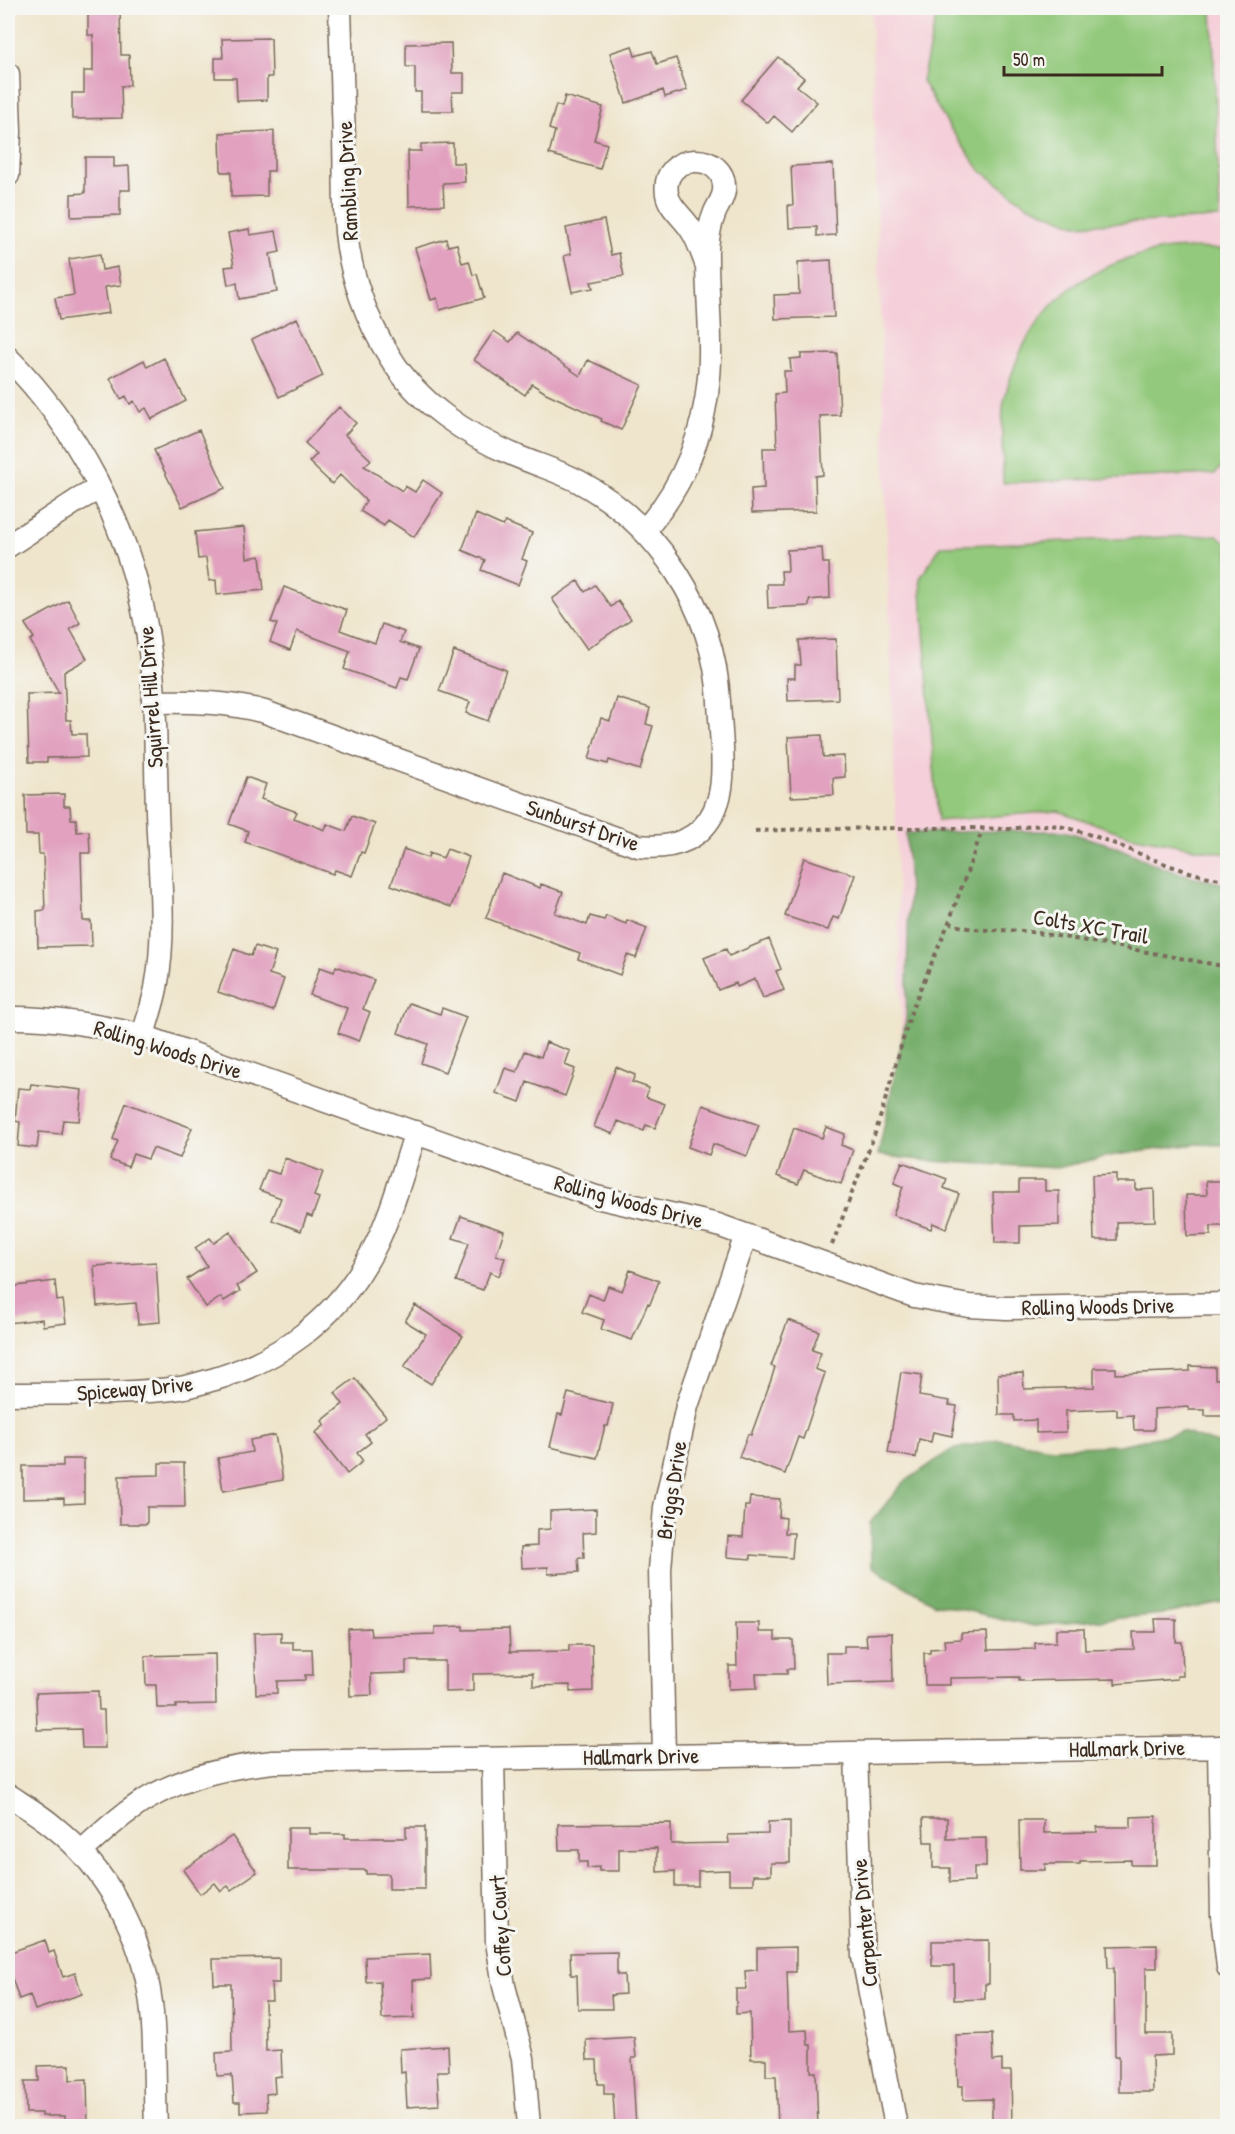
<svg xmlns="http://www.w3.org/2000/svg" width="1235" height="2134" viewBox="0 0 1235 2134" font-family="'Patrick Hand',sans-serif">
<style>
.built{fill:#f5cfd9}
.green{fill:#93c97b;stroke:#677a4c;stroke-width:1.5}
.forest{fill:#76ad6b;stroke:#586c44;stroke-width:1.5}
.building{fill:#e1a1bf}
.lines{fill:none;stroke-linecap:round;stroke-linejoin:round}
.minor-casing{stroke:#7a6b5b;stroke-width:25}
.path{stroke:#7a6b5b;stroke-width:4;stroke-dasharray:4.5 4.5;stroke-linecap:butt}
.minor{stroke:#fff;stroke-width:22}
.labels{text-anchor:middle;stroke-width:6;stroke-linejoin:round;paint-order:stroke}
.street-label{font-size:22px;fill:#3b2a1e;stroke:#f6f6f2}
</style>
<rect width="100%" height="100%" fill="#f6f6f2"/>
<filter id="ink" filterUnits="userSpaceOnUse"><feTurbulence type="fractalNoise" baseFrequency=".0167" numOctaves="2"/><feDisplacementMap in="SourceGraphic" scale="12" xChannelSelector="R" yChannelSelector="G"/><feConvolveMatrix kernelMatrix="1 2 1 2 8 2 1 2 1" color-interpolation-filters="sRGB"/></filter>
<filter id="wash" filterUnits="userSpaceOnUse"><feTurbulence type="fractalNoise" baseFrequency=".008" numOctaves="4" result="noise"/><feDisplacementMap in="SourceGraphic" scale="24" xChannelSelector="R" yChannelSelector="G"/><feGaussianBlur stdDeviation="1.35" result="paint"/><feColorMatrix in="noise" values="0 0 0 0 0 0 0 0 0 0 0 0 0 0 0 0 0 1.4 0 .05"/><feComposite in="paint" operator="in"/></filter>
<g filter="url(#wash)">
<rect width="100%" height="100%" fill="#efe5cc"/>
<path class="built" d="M871 8H1227V1029L902 1034Z"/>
<path class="green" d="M938 8H1212L1220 218 1076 225 1027 205 980 170 950 128 922 81Z
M1222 249 1227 395 1228 460 1215 474 1003 483C1003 458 1001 433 1003 409 1004 395 1010 379 1015 365 1040 299 1090 265 1158 251 1178 246 1202 249 1222 249Z
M1217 535 1228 544 1227 854 1130 836 1058 811 938 821 920 578 941 546Z"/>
<path class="forest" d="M992 831H1064L1112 845 1164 868 1197 878 1227 884V1145L1196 1144 1109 1156 1057 1168 929 1161 878 1155 906 1020 909 894 906 833Z
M1182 1432 1227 1447V1601L1165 1614 1034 1626 933 1603 871 1566 870 1523 903 1483 951 1450 998 1439 1052 1448 1119 1445Z"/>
<g id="blocks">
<path class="building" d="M88 8H120L121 55H129L130 85 121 86 122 118 72 119V93H84V71H93V35H88Z
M271 38 272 77H267V100L237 101 236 78H215V58H223L222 39Z
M451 43 452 73H464V92H452L453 111H421V92H415V67H406V44Z
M632 46 635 56 652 51 657 64 676 58 687 90 665 97 663 90 626 103 610 53Z
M778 57 804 78 797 86 817 102 792 132 774 116 768 123 741 100Z
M565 96 603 107 594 140 607 144 600 169 549 154 555 131 549 129 556 105 562 107Z
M274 131V171H267V196L231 197V172H221L220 133Z
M453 143V163H464L465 182 443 183 444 205 409 206 408 151H421V144Z
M85 157H114V167L129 166 130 190H120V215L71 217V194L85 193Z
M833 164 836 235 817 236V227L789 228 788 205H793L791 166Z
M604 220 611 255 619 253 624 276 591 282 593 288 572 292 564 256 571 254 566 228Z
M249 229 250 235 276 231 280 252 270 254 277 292 239 299 237 283 228 285 225 267 234 266 228 233Z
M446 239 448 246 457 244 462 263 469 261 473 275 477 274 484 298 440 310 437 298 431 300 415 248Z
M100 254 102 270 118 267 121 285 105 287 109 313 59 320 55 298 74 295 69 259Z
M831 260 834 317 775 319 774 295 799 294 798 262Z
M297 318 323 376 279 397 252 340Z
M494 331 510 342 517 333 580 376 588 360 642 385 621 430 601 421 602 419 546 393 532 384 525 395 474 360Z
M837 353 840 415 820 416 823 475 815 476 816 511 752 513 751 489 764 488 763 448H777L775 394 785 393 784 371H791L790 359 801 358V354Z
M164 358 186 401 152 419 146 408 140 412 134 401 130 404 126 396 121 399 110 378 144 360 147 367Z
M339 407 356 423 345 435 371 460 364 466 402 491 405 486 415 492 423 480 442 493 414 537 388 520 384 526 360 511 366 501 340 475 332 484 309 462 317 454 305 443Z
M199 430 225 488 182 507 154 450Z
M476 514 503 526 505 522 532 533 522 559 527 561 518 585 481 570 485 560 462 550Z
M244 527 247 558 260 556 264 590 217 595 216 580 209 581 206 558 198 559 195 532Z
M822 548 823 563H829L830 598 809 600V606L768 608 767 584H782L781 571H788L787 550Z
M578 581 585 592 595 585 611 607 618 601 631 619 587 649 552 599Z
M284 587 347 610 340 630 375 643 382 624 404 632 400 642 419 649 408 679 401 677 397 688 344 669 350 651 297 631 290 650 270 642 277 624 271 622Z
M68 600 80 623 70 629 87 659 64 672 66 720H71L72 734H86L87 757 47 758V762H29L27 694 59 693 30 640 34 638 25 624Z
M836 639 838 699 788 701 787 678H795V665H801L799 640Z
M454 651 506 670 488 721 466 713 470 702 439 691Z
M617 698 650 708 646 724 653 726 640 770 609 760 608 764 589 759 601 718 610 721Z
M822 735 823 757 844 756 845 777 833 778 834 795 791 797 788 737Z
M246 777 266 784 261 799 297 812 294 818 325 830 327 824 346 831 352 816 375 824 364 853 361 852 352 876 335 870 333 874 245 842 248 831 229 824Z
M64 794V806H70L71 819H76L77 832 89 831 90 853H81L83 921H91L92 946 38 947 37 911 45 910 43 854H39L38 835H26L25 795Z
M404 849 428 858 429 853 443 858 447 849 469 857 451 907 391 885Z
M804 858 855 875 839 919 833 917 828 930 785 916Z
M502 873 540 888 541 884 563 892 555 913 587 925 590 916 604 920 606 916 626 924 627 920 647 928 636 958 627 955 620 975 578 959 580 953 486 918Z
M769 939 781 969 776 971 784 990 763 998 755 979 737 987 736 983 718 990 704 958 726 949 729 956Z
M255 946 276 953 269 974 284 979 273 1011 218 992 234 949 251 956Z
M336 966 374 980 363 1009 370 1012 359 1041 338 1033 347 1008 310 995 320 967 334 972Z
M409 1003 440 1014 442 1008 466 1017 445 1072 421 1063 428 1044 398 1033Z
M546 1042 570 1051 565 1065 575 1069 565 1096 527 1082 520 1102 496 1093 505 1068 517 1072 525 1051 541 1057Z
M616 1067 635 1075 632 1082 649 1088 646 1097 665 1104 655 1128 646 1125 644 1131 618 1121 613 1134 594 1127Z
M31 1084 82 1090 79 1121 63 1120 61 1134 39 1132 37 1148 18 1146 20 1122 15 1121 18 1088 30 1089Z
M126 1103 192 1128 180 1158 153 1148 148 1159 133 1154 128 1167 110 1160 118 1141 113 1139Z
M703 1105 759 1125 747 1156 713 1144 709 1155 688 1147Z
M826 1127 845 1134 841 1145 853 1150 841 1184 804 1170 798 1184 777 1176 794 1128 822 1138Z
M285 1158 323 1172 314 1196 319 1198 312 1217 307 1215 301 1231 272 1220 281 1198 259 1190 267 1170 279 1174Z
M902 1162 947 1179 944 1188 959 1194 946 1229 933 1223 931 1229 893 1215 903 1187 894 1183Z
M1116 1174V1182H1136V1190L1154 1189 1155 1221 1117 1222V1240H1094L1092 1175Z
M1019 1180H1045V1191H1059V1225L1020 1226V1243H995L993 1192H1019Z
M1206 1181H1227V1226H1211V1235L1187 1236 1186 1195H1207Z
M461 1216 504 1231 496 1255 505 1258 499 1276 490 1272 483 1290 456 1281 469 1243 453 1238Z
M230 1232 257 1273 237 1286 240 1291 224 1301 221 1297 206 1307 187 1279 207 1266 195 1248 210 1238 214 1243Z
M156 1262 160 1322 138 1324 136 1303 97 1306 94 1266Z
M630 1270 659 1281 650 1304 648 1303 632 1340 601 1329 604 1320 582 1312 589 1294 603 1300 608 1286 622 1291Z
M55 1281 57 1301 63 1300 66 1323 43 1326 42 1319 8 1323V1287Z
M415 1305 463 1336 431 1384 404 1367 426 1334 405 1321Z
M788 1320 819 1331 812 1350 821 1353 815 1369 825 1373 803 1439 798 1437 785 1474 739 1457 748 1434 751 1435 771 1380 775 1367 771 1366Z
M1190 1366 1215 1367V1379H1227V1416H1205V1410H1189V1407L1154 1409V1430H1134L1133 1415 1117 1416V1409L1066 1411V1432L1036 1433V1420L1014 1421V1415H999L998 1374 1023 1373 1024 1389 1094 1387V1368H1116V1374L1190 1371Z
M901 1372 922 1375 919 1396 950 1401 949 1405 957 1406 952 1436 933 1432 931 1442 919 1439 916 1458 888 1453Z
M355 1378 386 1417 365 1434 371 1442 357 1453 363 1461 347 1474 315 1433 325 1425 322 1421 343 1404 335 1393Z
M568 1393 613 1404 608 1426H605L597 1458 550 1447 558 1414 562 1415Z
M275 1435 283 1480 223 1491 218 1458 252 1452 250 1440Z
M63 1459H84V1503L64 1504V1498L23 1499V1466H63Z
M159 1463H184L185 1507H147V1524H120L119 1476 159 1475Z
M750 1497 780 1499 779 1517 786 1518 785 1533H794L792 1558 751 1555V1559L727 1557 728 1536 743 1537 745 1506H749Z
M596 1509V1532L583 1533 584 1558H578L579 1572 548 1574V1567L522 1568 521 1547 537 1546V1530L550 1529V1511Z
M1155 1619H1176V1642H1182L1183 1676H1177V1679L1115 1684V1679L1019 1681V1677L950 1678V1685H925L924 1653H930V1649L945 1648 944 1640 961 1639V1633L987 1632 988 1650 1035 1649V1643L1056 1642V1629H1084L1085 1650 1134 1649 1133 1632H1156Z
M736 1623H759V1632H775V1640H793L794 1669H787V1674H756L757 1688 729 1689V1666H737Z
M463 1626V1630L509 1629 510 1652 569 1651V1645H592L593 1691 570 1692V1685L533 1686V1673L473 1674V1691L445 1692V1661H406V1673L371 1674 372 1695 350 1696 348 1629 370 1628 371 1636 435 1634V1627Z
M281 1632V1642H293V1649H312L313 1675H305V1680L277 1681V1693L256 1694 254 1633Z
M892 1633 893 1682 827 1684 826 1653H844V1646H867L866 1634Z
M215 1654 216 1704 176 1705V1708H157L156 1685H146L145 1656Z
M98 1691 99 1710H104L105 1748H82L81 1729 37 1730 36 1693Z
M1156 1816V1865H1131V1860L1080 1861V1864H1045V1870H1020L1019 1820H1044V1833L1097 1832V1827H1131V1817Z
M923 1818H947V1839L986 1838V1867H974V1881L950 1882V1868H933V1842H924Z
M790 1821V1863H771V1875H753V1884H729V1870L698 1871V1886H675V1871L657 1872V1848L619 1849V1871H599V1867L587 1868V1862H579V1850H559L558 1824 671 1823V1844L729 1843 728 1835 768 1834V1822Z
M406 1827H425V1889H389V1874H366V1870H288V1828H309V1834H345V1838H406Z
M232 1836 257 1872 231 1890 228 1886 221 1891 215 1883 200 1894 183 1870Z
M45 1940 49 1953 54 1951 63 1977 75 1973 82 1994 35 2010 30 1995 19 1999 8 1966V1953Z
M989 1940V1984H985V1999L954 2000V1966H932V1941Z
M1157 1945V1968H1146V2034H1172V2055L1152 2056 1153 2092H1119V2056H1115L1114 1968H1108L1107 1946Z
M796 1947V1972H787L789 2031 807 2030 808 2045H811V2072H816L818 2127H778L776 2076H766V2059H751L750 2013 736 2014V1989H746L745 1971 757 1970V1948Z
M617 1952V1975H624L625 1994 611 1995 612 2009H578L577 1975H571L570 1953Z
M430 1954 431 1979 413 1980 414 2018 382 2019 380 1981 366 1982 365 1957Z
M279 1958V1983H271L272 2001H265L266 2051 281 2050 282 2076 274 2077 275 2093 266 2094 267 2111 240 2112V2102H234L232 2075 217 2076 216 2053 232 2052 231 1984H214L213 1959Z
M992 2034 993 2061 1002 2060V2071H1011L1012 2127H992V2099L963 2100V2086H958L956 2035Z
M634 2037 636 2058H632L636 2127H615L613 2094H604V2084H598L597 2060H587L586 2040Z
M448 2046 449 2071H437L439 2105 407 2107 405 2072 401 2073 400 2049Z
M70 2065V2080L87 2079 88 2127H65V2116H42V2113H26L25 2081H39L38 2066Z"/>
</g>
</g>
<g filter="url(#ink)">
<use href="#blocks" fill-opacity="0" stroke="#7a6b5b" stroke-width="1.5"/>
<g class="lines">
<g class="minor-casing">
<path id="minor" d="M8 74 10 132 8 175
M8 358C77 427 127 524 145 620 157 682 155 747 157 811 159 868 167 932 156 988 153 1004 147 1020 143 1036
M644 531C682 488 704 435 709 377 713 335 706 291 707 249 708 236 710 224 715 212 718 205 723 199 724 191 728 150 660 151 667 194 669 207 683 217 690 228 698 239 702 253 707 266
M8 546 78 500 100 488
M153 702C192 701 228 702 265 712L638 846C675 850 706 839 718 801 727 775 720 729 719 701 714 609 658 524 578 481 558 471 535 464 514 455 466 435 417 402 390 357 367 322 350 274 346 232 344 202 345 171 344 141 343 96 341 52 340 8
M8 1018C54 1017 98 1025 143 1036L596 1197 718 1225 914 1296 969 1306 1006 1308 1228 1304
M8 1394C65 1393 123 1395 180 1388 192 1386 204 1382 215 1379 279 1360 332 1321 366 1263 390 1223 401 1176 416 1132
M1219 1747 1222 1916 1228 1967
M856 1753 863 1957 896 2126
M664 1756 660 1570 665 1507 687 1406 746 1235
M493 1759 497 1942 504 1986 523 2058 529 2126
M8 1795C23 1805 39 1814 53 1826 107 1869 142 1934 151 2003 156 2043 154 2086 156 2126
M81 1852C95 1839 110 1825 126 1813 169 1780 220 1768 273 1762L1228 1747"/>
</g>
<path class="path" d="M755 831C826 828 896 828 966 828 980 828 994 829 1007 829 1024 828 1041 823 1058 826 1117 838 1167 873 1228 880
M949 922C974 934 1005 928 1031 932 1097 942 1162 955 1228 967
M832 1245 877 1128 912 1009 949 922 983 828"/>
<use href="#minor" class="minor"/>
</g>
</g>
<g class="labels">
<g class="street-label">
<text transform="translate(347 181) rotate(-93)" y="8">Rambling Drive</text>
<text transform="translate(150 697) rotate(-94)" y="8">Squirrel Hill Drive</text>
<text transform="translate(583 825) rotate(19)" y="8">Sunburst Drive</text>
<text transform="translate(1091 926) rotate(10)" y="8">Colts XC Trail</text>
<text transform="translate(168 1049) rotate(17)" y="8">Rolling Woods Drive</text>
<text transform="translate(629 1201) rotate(15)" y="8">Rolling Woods Drive</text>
<text transform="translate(1098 1306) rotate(-1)" y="8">Rolling Woods Drive</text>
<text transform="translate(135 1388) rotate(-5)" y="8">Spiceway Drive</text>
<text transform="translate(671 1490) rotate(-81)" y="8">Briggs Drive</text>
<text transform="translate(1127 1748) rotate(-1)" y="8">Hallmark Drive</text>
<text transform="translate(641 1756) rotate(-1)" y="8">Hallmark Drive</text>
<text transform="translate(864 1923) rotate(-95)" y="8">Carpenter Drive</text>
<text transform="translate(500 1926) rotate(-94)" y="8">Coffey Court</text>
</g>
</g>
<rect width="1235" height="2134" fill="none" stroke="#f6f6f2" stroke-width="30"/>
<path d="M1004 66v9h158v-9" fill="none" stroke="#3b2a1e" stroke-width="3"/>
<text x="1013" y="66" font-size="18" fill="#3b2a1e" stroke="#f6f6f2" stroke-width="4.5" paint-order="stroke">50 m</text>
</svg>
